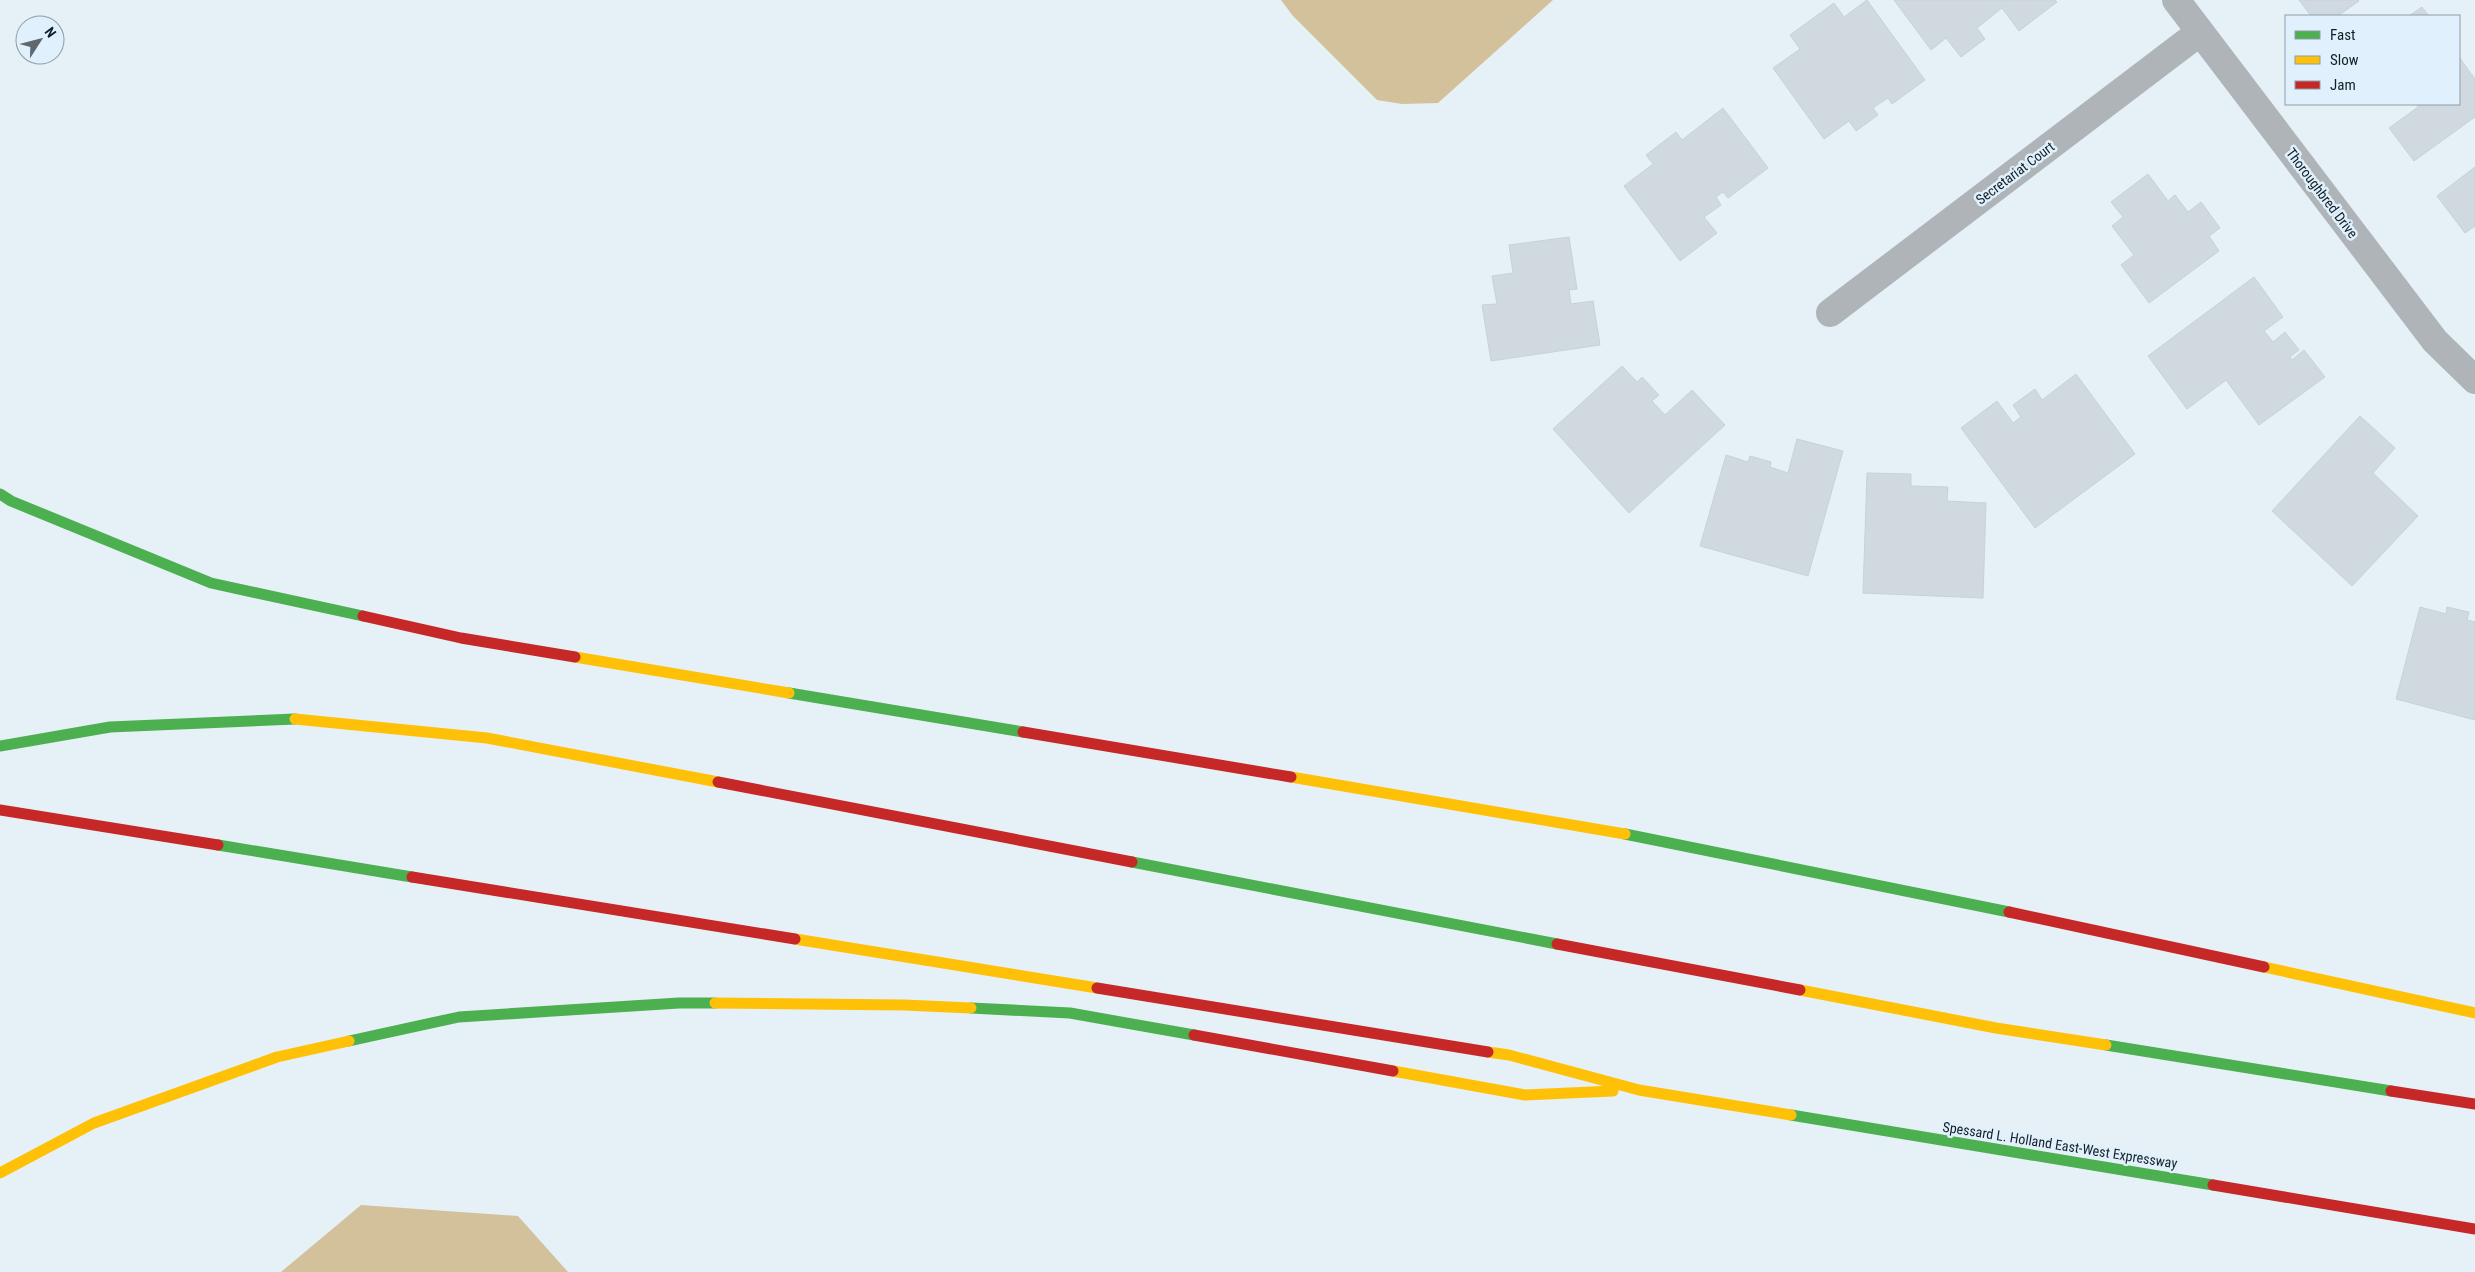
<svg xmlns="http://www.w3.org/2000/svg" width="2475" height="1272" viewBox="0 0 2475 1272" font-family="'Roboto Condensed',sans-serif">
<style>
.water{fill:#d3c19c}
.building{fill:#d0d9e0;stroke:#c7d1d8}
.lines{fill:none;stroke-linecap:round;stroke-linejoin:round}
.street{stroke:#afb4b8;stroke-width:28}
.fast{stroke:#4caf50;stroke-width:11}
.slow{stroke:#ffc107;stroke-width:11}
.jam{stroke:#c62828;stroke-width:11}
.labels{text-anchor:middle;stroke-width:5;stroke-linejoin:round;paint-order:stroke}
.street-label{font-size:14px;fill:#141e25;stroke:#e0f1fd}
</style>
<rect width="100%" height="100%" fill="#e6f0f7"/>
<path class="water" d="M1281 0H1553L1438 103 1402 104 1377 100 1293 16Z
M361 1205 518 1216 568 1272H281Z"/>
<path class="building" d="M1867 0 1925 80 1892 104 1888 98 1873 108 1878 115 1856 131 1849 121 1824 139 1773 68 1800 49 1790 35 1834 3 1844 17Z
M1894 0H2055L2057 2 2019 31 2002 8 1977 28 1985 39 1961 57 1946 38 1931 50Z
M2299 0H2358L2359 1 2338 16H2311Z
M2422 7 2429 16H2409Z
M2459 57 2475 79V117L2414 161 2389 128 2418 107 2416 104H2459Z
M1723 108 1768 168 1728 198 1723 192 1716 197 1721 205 1704 217 1717 233 1680 261 1624 186 1653 164 1646 155 1676 132 1682 140Z
M2475 167V226L2465 233 2437 196Z
M2148 174 2168 201 2175 195 2188 212 2201 202 2220 228 2209 236 2219 251 2149 303 2121 265 2134 255 2112 226 2123 217 2111 202Z
M1569 237 1577 289 1569 290 1571 304 1593 301 1600 345 1491 361 1482 305 1497 304 1492 276 1513 273 1509 245Z
M2254 277 2283 317 2264 331 2273 342 2285 332 2299 350 2290 357 2292 360 2304 350 2325 377 2259 425 2226 380 2187 409 2148 356Z
M1622 366 1637 382 1642 377 1659 395 1652 401 1665 415 1692 390 1725 425 1629 513 1553 429Z
M2076 374 2135 454 2035 528 1961 428 1997 401 2013 423 2021 417 2013 405 2035 389 2042 400Z
M2360 416 2395 448 2373 473 2418 516 2352 586 2272 511Z
M1797 439 1843 451 1808 576 1700 546 1726 455 1748 462 1750 456 1771 462 1770 467 1788 473Z
M1867 473 1911 474V486L1948 487 1947 501 1986 503 1983 598 1863 593Z
M2420 607 2446 614 2447 607 2469 612 2467 620 2475 622V720L2396 699Z"/>
<g class="lines">
<path class="street" d="M2176 0 2435 341 2475 380
M1830 313 2200 32"/>
<path class="fast" d="M0 494 11 501 211 583 363 616
M789 693 1023 732
M0 746 110 727 295 719
M1625 834 2009 912
M218 845 412 877
M1132 862 1557 944
M971 1008 1070 1013 1194 1035
M349 1041 459 1017 679 1003H715
M2106 1045 2391 1091
M1791 1115 2213 1185"/>
<path class="slow" d="M575 657 789 693
M295 719 487 738 718 782
M1291 777 1625 834
M795 939 1097 988
M2264 967 2475 1013
M1800 990 1996 1028 2106 1045
M715 1003 904 1005 971 1008
M1488 1052 1509 1055 1639 1090 1791 1115
M1393 1071 1525 1095 1613 1091
M0 1173 94 1123 277 1057 349 1041"/>
<path class="jam" d="M363 616 461 638 575 657
M1023 732 1291 777
M718 782 1132 862
M0 810 218 845
M412 877 795 939
M2009 912 2264 967
M1557 944 1800 990
M1097 988 1488 1052
M1194 1035 1393 1071
M2391 1091 2475 1104
M2213 1185 2475 1229"/>
</g>
<g class="labels">
<g class="street-label">
<text transform="translate(2015 173) rotate(-37)" y="5">Secretariat Court</text>
<text transform="translate(2322 193) rotate(53)" y="5">Thoroughbred Drive</text>
<text transform="translate(2060 1145) rotate(9)" y="5">Spessard L. Holland East-West Expressway</text>
</g>
</g>
<rect x="2285" y="15" width="175" height="90" fill="#e0f1fd" stroke="#8e9da7"/>
<rect x="2295" y="31" width="25" height="8" fill="#4caf50" stroke="#8e9da7"/>
<text x="2330" y="40" font-size="15" fill="#141e25">Fast</text>
<rect x="2295" y="56" width="25" height="8" fill="#ffc107" stroke="#8e9da7"/>
<text x="2330" y="65" font-size="15" fill="#141e25">Slow</text>
<rect x="2295" y="81" width="25" height="8" fill="#c62828" stroke="#8e9da7"/>
<text x="2330" y="90" font-size="15" fill="#141e25">Jam</text>
<g transform="translate(40 40) rotate(54)"><circle r="24" fill="#e0f1fd" stroke="#8e9da7"/>
<path d="M0-4L9 19L0 12L-9 19Z" fill="#5e686e"/>
<text y="-8" font-size="14" font-weight="bold" text-anchor="middle" fill="#141e25">N</text>
</g>
</svg>
